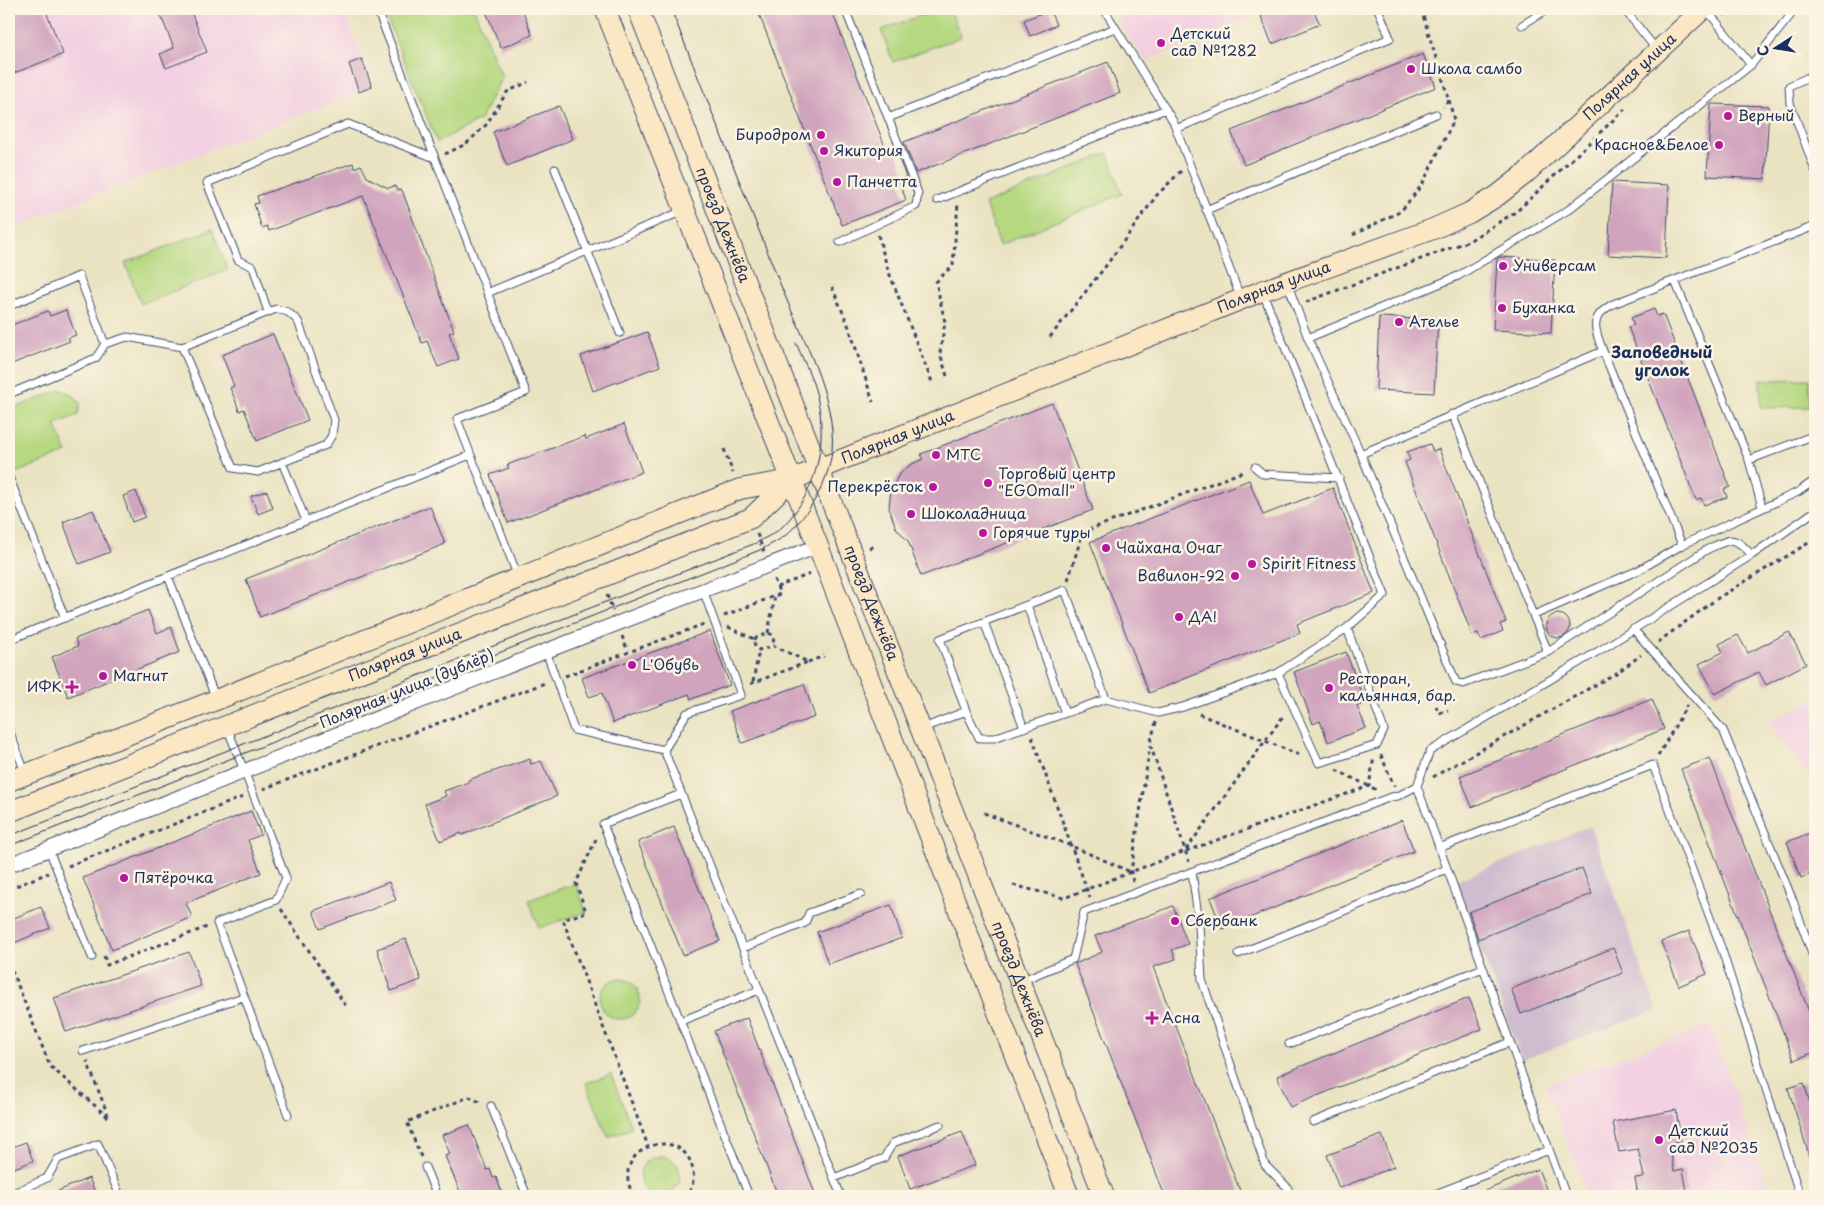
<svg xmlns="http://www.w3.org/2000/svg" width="1824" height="1205" viewBox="0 0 1824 1205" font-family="'Playpen Sans',sans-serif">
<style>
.built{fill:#f2cfe1}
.industrial{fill:#cfbdcf}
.green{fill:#b5d880;stroke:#68846f}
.building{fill:#d0a4bd}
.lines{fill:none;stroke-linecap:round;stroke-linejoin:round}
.service-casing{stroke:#3a4a6d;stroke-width:9}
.minor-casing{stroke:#3a4a6d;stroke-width:16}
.secondary-casing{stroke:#3a4a6d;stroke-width:22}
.path{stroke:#3a4a6d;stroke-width:3;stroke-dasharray:4 4;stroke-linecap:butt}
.service{stroke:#fff;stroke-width:7}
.minor{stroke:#fff;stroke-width:14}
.secondary{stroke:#fbe7c3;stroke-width:20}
.tram{stroke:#1b2f5e;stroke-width:1}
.poi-dot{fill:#b5179e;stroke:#fcf5e5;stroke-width:2}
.labels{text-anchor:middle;stroke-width:5;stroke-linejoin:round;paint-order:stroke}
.poi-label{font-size:15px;fill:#1b2f5e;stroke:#fcf5e5;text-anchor:start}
.street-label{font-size:15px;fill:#1b2f5e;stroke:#fcf5e5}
.neighbourhood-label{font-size:16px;font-weight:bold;fill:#1b2f5e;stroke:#fcf5e5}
</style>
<rect width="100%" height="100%" fill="#fcf5e5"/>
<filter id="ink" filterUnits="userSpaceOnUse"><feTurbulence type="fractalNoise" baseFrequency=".02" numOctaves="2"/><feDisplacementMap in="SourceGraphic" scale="10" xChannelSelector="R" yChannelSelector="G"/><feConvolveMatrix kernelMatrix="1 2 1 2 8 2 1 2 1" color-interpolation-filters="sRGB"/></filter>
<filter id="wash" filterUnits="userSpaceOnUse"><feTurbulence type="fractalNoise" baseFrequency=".0096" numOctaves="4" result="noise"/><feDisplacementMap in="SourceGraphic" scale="20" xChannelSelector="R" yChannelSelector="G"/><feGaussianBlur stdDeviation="1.12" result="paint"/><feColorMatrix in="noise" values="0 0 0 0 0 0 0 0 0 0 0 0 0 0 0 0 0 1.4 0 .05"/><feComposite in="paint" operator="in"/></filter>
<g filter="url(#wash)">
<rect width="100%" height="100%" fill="#eae3c2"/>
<path class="built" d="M9 9H343L363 59 349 64 359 92 9 229Z
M1114 9H1270L1146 61 1120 25Z
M1815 699V785L1768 722Z
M1710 1025 1771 1196H1588L1545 1085Z"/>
<path class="industrial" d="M1590 826 1657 1010 1522 1060 1456 881Z"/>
<path class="green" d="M383 9H474L502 77 480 120 437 142Z
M939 9H950L961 37 893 62 881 30Z
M1108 153 1122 194 1000 245 985 204Z
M212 229 228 270 141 304 125 263Z
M1809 379 1810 407 1761 408 1760 380Z
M61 390 72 394 80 403 78 415 55 424 67 453 15 473 9 456V410Z
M576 883 586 912 539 928 529 900Z
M600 999a20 20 0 1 1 40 0a20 20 0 1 1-40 0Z
M611 1074 632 1128 608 1137 586 1083Z
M640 1176a20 20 0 1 1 40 0a20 20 0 1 1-40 0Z"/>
<g id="blocks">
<path class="building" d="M9 9H45L63 54 9 75Z
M158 9H190L207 52 166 68 160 54 174 48Z
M485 9H522L532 35 501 48Z
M757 9H831L886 149 894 146 906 177 899 180 906 200 842 225Z
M1279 9H1313L1320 24 1272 44 1261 16Z
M1050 10 1056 25 1030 36 1024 20Z
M1423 54 1436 87 1244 165 1231 131Z
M362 59 372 87 359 92 349 64Z
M1108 62 1120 93 916 173 904 142Z
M1711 104 1769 106 1765 179 1707 176Z
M559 106 573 139 507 166 493 132Z
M353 163 354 168 361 165 367 177 388 188 395 186 397 190H402L454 331 449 333 459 359 438 367 427 341 422 343 363 196 269 231 267 226 262 228 254 204 259 203 257 196Z
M1612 182 1669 185 1666 258 1608 255Z
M1499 257 1555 260 1551 333 1493 330 1497 259Z
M1654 309 1657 316 1663 314 1730 487 1724 489 1727 497 1704 505 1701 498 1696 500 1628 327 1634 325 1631 318Z
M66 310 76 335 68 338 70 341 9 365V326L48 311 50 316Z
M1379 317 1438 320 1434 393 1376 390Z
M647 332 660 366 593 391 581 356Z
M273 334 308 420 257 441 244 409 239 411 235 399 230 388 234 386 222 355Z
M1052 403 1093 510 921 576 908 541 896 528 889 508 891 490 898 476 910 465 923 459 921 454Z
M624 424 642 472 508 523 490 475 509 468 507 465 585 436 586 439Z
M1430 444 1433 451 1439 449 1506 622 1500 624 1503 631 1481 640 1478 633 1472 635 1405 462 1410 460 1407 452Z
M1249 480 1263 515 1333 488 1374 593 1297 624 1300 633 1149 693 1090 542Z
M136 491 145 517 132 522 123 496Z
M267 491 273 508 258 514 251 496Z
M430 506 445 544 260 617 246 579Z
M93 510 110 552 79 564 63 522Z
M148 610 157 633 171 627 180 652 68 697 52 657 78 646 75 639Z
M1546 626a12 12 0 1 1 24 0a12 12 0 1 1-24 0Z
M710 631 730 685 691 699 689 694 613 723 602 693 589 697 582 678Z
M1789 632 1806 664 1766 685 1759 672 1715 694 1699 664 1723 652 1719 644 1738 635 1748 653Z
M1346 652 1365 703 1357 706 1366 728 1328 742 1320 721 1313 724 1294 672Z
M804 684 815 717 742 743 730 711Z
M1652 699 1664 729 1472 807 1460 776Z
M1710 758 1815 1027V1052L1794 1060 1681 769Z
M530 759 531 764 541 761 557 796 462 835 461 833 440 841 425 804 446 796 444 791 469 782 468 780Z
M251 811 261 835 248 840 261 873 186 903 192 917 112 950 83 878Z
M1402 820 1414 851 1222 929 1210 898Z
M674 827 720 941 683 955 638 842Z
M1815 831V872L1801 878 1787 842Z
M1582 868 1592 894 1478 939 1469 912Z
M389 882 396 900 320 929 313 911Z
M891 905 902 938 828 964 817 932Z
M1173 906 1188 944 1172 950 1176 959 1153 967 1242 1196H1165L1075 964 1102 952 1095 936Z
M41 907 50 928 9 945V920Z
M1689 931 1707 974 1679 986 1661 942Z
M406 939 421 980 391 991 377 949Z
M1613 948 1623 973 1521 1014 1511 989Z
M189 952 201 986 66 1032 54 998Z
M1469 998 1482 1029 1290 1107 1277 1076Z
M747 1018 816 1196H778L714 1031Z
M1804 1083 1815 1120V1165H1812L1788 1088Z
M1676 1110 1681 1141 1669 1143 1674 1171 1683 1169 1687 1192 1677 1194V1196H1638L1635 1178 1644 1177 1638 1149 1619 1152 1613 1122Z
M469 1125 487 1170 490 1169 493 1178 496 1177 502 1193 494 1196H462L445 1156 450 1154 442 1135Z
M962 1132 975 1165 910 1189 898 1156Z
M1382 1135 1394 1167 1339 1188 1327 1155Z
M26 1142 33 1161 9 1170V1148Z
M1538 1169 1549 1196H1472Z
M89 1178 97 1196H46Z"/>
</g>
</g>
<g filter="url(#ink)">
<use href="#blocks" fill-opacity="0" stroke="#3a4a6d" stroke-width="1"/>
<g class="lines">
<g class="service-casing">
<path id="service" d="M377 9 526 392 457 419 518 577
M1104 9 1173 121 1241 299
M1624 9 1656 49
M1706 9 1751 65
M1522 25 1548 9
M1815 74 1789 86 1790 103 1815 170
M888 118 1115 28
M1176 129 1390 38 1378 9
M555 169 620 333
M937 200 1166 109
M1206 210 1436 114
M840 242 916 206 918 193 845 9
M1675 281 1749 460 1762 507
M1288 285 1308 338 1361 454 1456 682 1463 684 1548 652 1708 549C1732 538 1733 535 1752 555
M487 293 683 211
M9 306 79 276 105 344 96 358 9 394
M268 312 253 267 238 260 207 183 348 124 435 158
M1308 338 1458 276 1568 210 1751 65 1794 11 1801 9
M105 344 127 337 182 347 276 309 288 312 298 321 334 420 332 435 326 445 258 472 233 468 182 347
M1452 414 1548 652
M1361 454 1603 351
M1749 460 1815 435
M282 462 306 521
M1255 467 1263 474 1339 478
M9 477 65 618
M1682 545 1603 351C1594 328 1589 317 1613 304L1815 226
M168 576 216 699
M1027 605 1065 713
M1534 615 1639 570 1682 545 1798 492 1815 480
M984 622 1024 728
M1633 629 1723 730 1793 901 1815 962
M9 640 470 455
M546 651 574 730 664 750 841 1196
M1278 673 1319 763 1377 745 1384 730 1347 628
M966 711 940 639 1065 590 1106 699 1158 713 1183 707 1278 673 1347 628 1385 595 1263 293
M227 727 286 878 276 900 217 923 288 1115
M921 729 966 711 979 738H994L1106 699
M9 730 25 772
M664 750 687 713 741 695 703 590
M681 794 603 824 749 1196
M1439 848 1653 765 1722 950 1800 1196
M49 850 92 957
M1192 872 1199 924 1202 980 1265 1165 1287 1187 1291 1196
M743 948 805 923 809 913 861 894
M1238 954 1447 869
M1021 981 1073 959 1084 912 1391 797 1398 796 1417 786
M681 1021 759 990
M1289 1044 1483 968
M83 1051 243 997
M491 1106 527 1196
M1313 1122 1510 1042
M425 1167 437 1196
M834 1178 884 1158 893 1143 940 1125
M9 1195 47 1178 58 1159 98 1144 120 1196
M1430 1196 1549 1150
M1566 1196 1417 786 1430 751 1607 646 1752 555 1815 511"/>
</g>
<g class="minor-casing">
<path id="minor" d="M9 865 546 651 818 546"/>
</g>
<g class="secondary-casing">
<g id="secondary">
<path d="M605 9 818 546 1069 1196"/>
<path id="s1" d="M638 9 1104 1196"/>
<path id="s2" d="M9 781 216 700 740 489 791 480 1262 291 1433 229 1469 213 1497 196 1525 174 1703 9"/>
<path id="s3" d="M9 812 751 518 791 480"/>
</g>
</g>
<path class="path" d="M1421 9 1449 100 1443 107
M1724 15 1731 9
M445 154 466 144 486 125 507 92 528 82
M878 235 888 270 932 382
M1353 235 1401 211 1422 185 1454 120 1449 100
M832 287 849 327 873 402
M1306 302 1469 241 1517 211 1625 109
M1050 337 1105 267 1157 195 1181 171
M947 376 940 353 945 322 936 282 953 265 958 203
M724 449 733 473
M757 534 764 552
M869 548 876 545
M1068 580 1083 532 1245 471
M777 587 810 574
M607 595 613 611
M724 616 780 594 774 579
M728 627 754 639 755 647 759 650 774 646 808 662 747 685
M768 633 775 596
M622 636 628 652
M754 639 768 633 773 635 774 646
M1658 642 1718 598 1815 539
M808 662 824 656
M565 676 704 624
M753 682 759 650
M1436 706 1439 713 1448 710
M1199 714 1302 756
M1156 722 1150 744 1189 862
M1032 737 1090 898
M1381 755 1394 786
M1658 756 1687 705
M1336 770 1377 790
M1433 777 1618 672 1641 655
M263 789 545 683
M984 813 1069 845 1131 872
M596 839 576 883 586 912 563 920 648 1146
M1186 851 1369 786 1374 757
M68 866 243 797
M1133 882 1131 872 1150 745
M1013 885 1064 898 1185 851 1284 715
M9 889 48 873
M281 909 346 1006
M104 956 107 965 207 927
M9 963 50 1066 109 1118 87 1061
M421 1157 407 1122 469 1097 482 1103
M667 1194 668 1196
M634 1196C606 1150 679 1122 692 1166 695 1177 693 1187 687 1196"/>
<use href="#service" class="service"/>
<use href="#minor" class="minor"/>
<use href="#secondary" class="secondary"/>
<path class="tram" d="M9 836 756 543C764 538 775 534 782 527 819 491 830 435 814 386 809 371 802 357 796 343
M9 846 760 550C768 546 778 541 786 535 809 515 829 481 832 451 837 398 800 334 781 286 744 194 708 101 671 9"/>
</g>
</g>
<g class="poi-dot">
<circle cx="1161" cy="43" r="5"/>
<circle cx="1411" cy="69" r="5"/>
<circle cx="1728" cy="116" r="5"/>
<circle cx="821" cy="135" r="5"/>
<circle cx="1719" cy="145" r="5"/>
<circle cx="824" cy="151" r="5"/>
<circle cx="837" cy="182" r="5"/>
<circle cx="1503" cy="266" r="5"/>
<circle cx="1502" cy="308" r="5"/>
<circle cx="1399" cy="322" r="5"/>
<circle cx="936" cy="455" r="5"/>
<circle cx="988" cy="483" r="5"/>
<circle cx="933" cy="487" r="5"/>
<circle cx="911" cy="514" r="5"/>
<circle cx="983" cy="533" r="5"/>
<circle cx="1106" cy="548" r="5"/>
<circle cx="1252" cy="564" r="5"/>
<circle cx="1235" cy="576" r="5"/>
<circle cx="1179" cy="617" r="5"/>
<circle cx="632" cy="665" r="5"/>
<circle cx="103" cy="676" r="5"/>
<path d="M69.5 679.5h5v5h5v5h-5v5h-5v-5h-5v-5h5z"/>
<circle cx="1329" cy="688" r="5"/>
<circle cx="124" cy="878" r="5"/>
<circle cx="1175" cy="921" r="5"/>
<path d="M1149.5 1010.5h5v5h5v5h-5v5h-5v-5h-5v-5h5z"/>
<circle cx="1659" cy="1140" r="5"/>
</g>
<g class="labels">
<g class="poi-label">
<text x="1171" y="39">Детский<tspan x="1171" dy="17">сад №1282</tspan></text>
<text x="1421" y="74">Школа самбо</text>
<text x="1738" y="121">Верный</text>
<text x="811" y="140" text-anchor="end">Биродром</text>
<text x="1709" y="150" text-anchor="end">Красное&amp;Белое</text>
<text x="834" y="156">Якитория</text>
<text x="847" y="187">Панчетта</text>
<text x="1513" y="271">Универсам</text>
<text x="1512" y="313">Буханка</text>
<text x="1409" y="327">Ателье</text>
<text x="946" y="460">МТС</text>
<text x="998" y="479">Торговый центр<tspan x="998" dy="17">"EGOmall"</tspan></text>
<text x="923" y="492" text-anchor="end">Перекрёсток</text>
<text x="921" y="519">Шоколадница</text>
<text x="993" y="538">Горячие туры</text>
<text x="1116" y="553">Чайхана Очаг</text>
<text x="1262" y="569">Spirit Fitness</text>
<text x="1225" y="581" text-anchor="end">Вавилон-92</text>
<text x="1189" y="622">ДА!</text>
<text x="642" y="670">L'Обувь</text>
<text x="113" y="681">Магнит</text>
<text x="1339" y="684">Ресторан,<tspan x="1339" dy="17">кальянная, бар.</tspan></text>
<text x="62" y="692" text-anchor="end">ИФК</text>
<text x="134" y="883">Пятёрочка</text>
<text x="1185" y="926">Сбербанк</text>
<text x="1162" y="1023">Асна</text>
<text x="1669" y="1136">Детский<tspan x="1669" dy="17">сад №2035</tspan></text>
</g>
<g class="street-label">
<text dy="5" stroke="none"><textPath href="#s2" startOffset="1779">Полярная улица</textPath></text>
<text dy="5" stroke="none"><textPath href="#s1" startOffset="232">проезд Дежнёва</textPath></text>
<text dy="5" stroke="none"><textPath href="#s2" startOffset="1359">Полярная улица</textPath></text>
<text dy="5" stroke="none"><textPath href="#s2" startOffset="954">Полярная улица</textPath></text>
<text dy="5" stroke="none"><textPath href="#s1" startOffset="638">проезд Дежнёва</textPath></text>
<text dy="5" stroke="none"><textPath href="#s3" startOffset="426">Полярная улица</textPath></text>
<text transform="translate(407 689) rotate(-22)" y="5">Полярная улица (дублёр)</text>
<text dy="5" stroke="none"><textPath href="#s1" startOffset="1042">проезд Дежнёва</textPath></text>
</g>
<g class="neighbourhood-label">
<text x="1662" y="358">Заповедный<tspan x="1662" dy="18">уголок</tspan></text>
</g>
</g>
<rect width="1824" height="1205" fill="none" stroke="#fcf5e5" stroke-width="30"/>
<g transform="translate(1776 48) rotate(258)" stroke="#fcf5e5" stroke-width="4" paint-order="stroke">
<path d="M0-4L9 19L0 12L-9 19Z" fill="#1b2f5e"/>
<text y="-8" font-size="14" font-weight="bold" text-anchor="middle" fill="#1b2f5e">С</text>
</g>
</svg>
